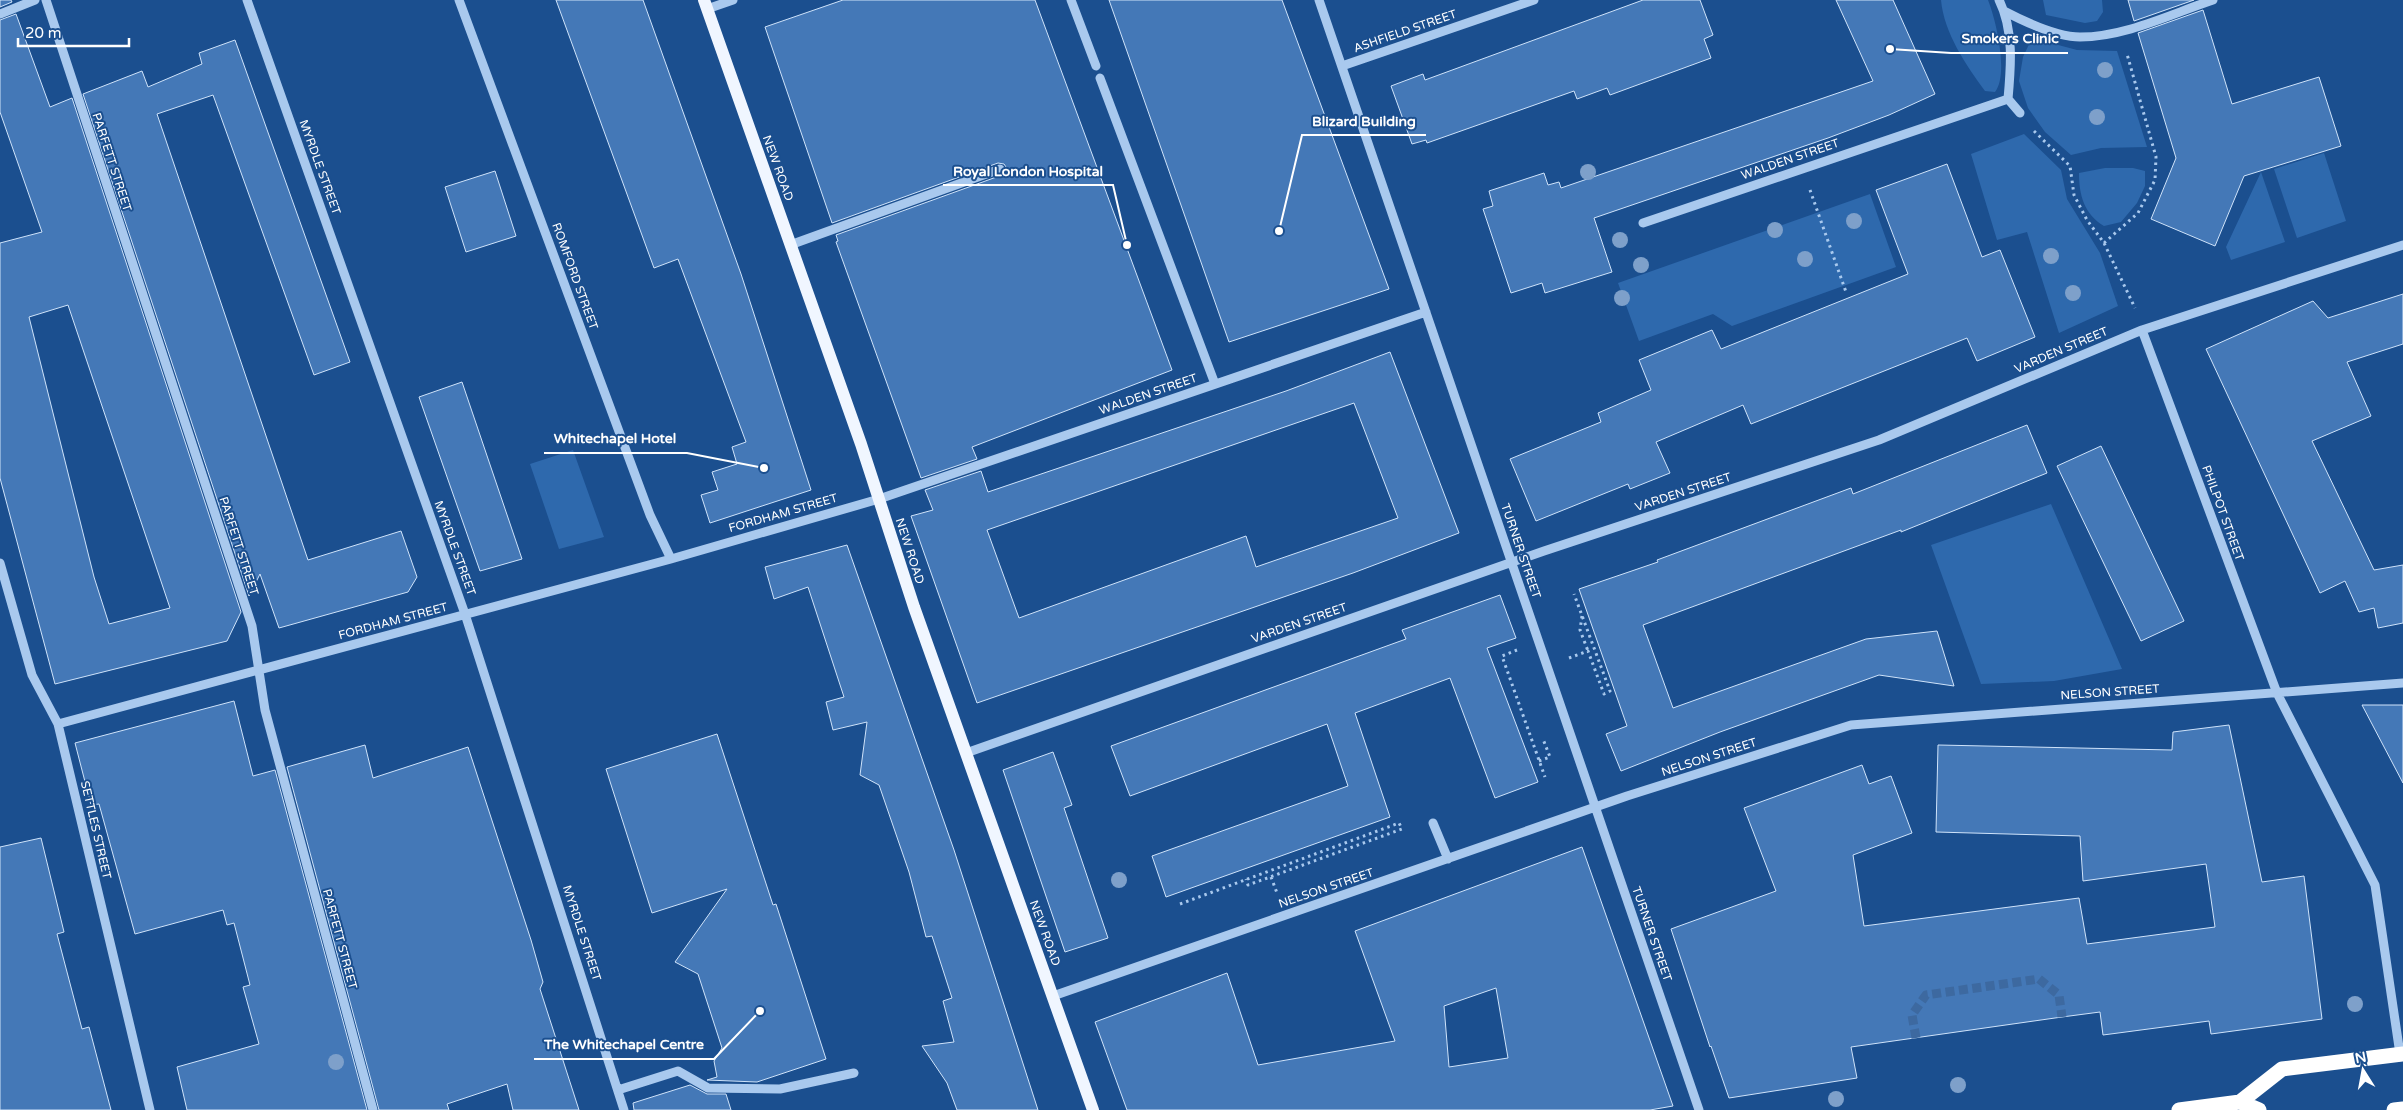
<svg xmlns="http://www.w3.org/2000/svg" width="2403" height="1110" viewBox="0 0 2403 1110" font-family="'Varela Round',sans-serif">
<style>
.green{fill:#2e69ad}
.building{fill:#4478b7;stroke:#cfe3fa;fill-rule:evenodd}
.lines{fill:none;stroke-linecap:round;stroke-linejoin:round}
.minor-tunnel{stroke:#3d69a0;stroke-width:9;stroke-dasharray:9 4.5;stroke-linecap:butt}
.path{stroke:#a9c9ee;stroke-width:3;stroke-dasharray:2.5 4;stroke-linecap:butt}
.minor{stroke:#a9c9ee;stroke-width:9}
.major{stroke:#f0f6ff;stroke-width:12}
.highway{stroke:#fff;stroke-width:15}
.tree{fill:#7ea0ca}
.labels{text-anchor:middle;stroke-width:4;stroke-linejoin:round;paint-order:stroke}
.street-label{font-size:12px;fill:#fff;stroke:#1b4f8f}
.leader{fill:none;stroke:#fff;stroke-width:2}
.callout-dot{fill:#fff;stroke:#1b4f8f;stroke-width:2}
.callout-label{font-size:14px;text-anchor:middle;font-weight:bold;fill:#fff;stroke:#1b4f8f;stroke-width:4;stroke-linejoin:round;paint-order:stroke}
</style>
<rect width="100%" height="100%" fill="#1b4f8f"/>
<path class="green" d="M1941 0H1988C1996 20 2009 74 1995 92L1985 91C1966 65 1944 33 1941 0Z
M2043 0H2102L2103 12 2097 21 2085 23 2046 15Z
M2032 38 2077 50 2117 51 2147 147 2101 148 2071 155 2045 132 2028 108 2019 81 2023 57Z
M2024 134 2061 170 2067 199 2100 253 2118 306 2059 333 2027 232 1997 240 1971 154Z
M2324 153 2346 221 2297 238 2274 169Z
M2105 168H2133L2145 171V186L2137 203 2121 222 2104 226C2084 214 2079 195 2079 173Z
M2261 172 2285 242 2231 260 2226 247Z
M1870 194 1896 267 1732 326 1713 314 1639 341 1618 283Z
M573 450 604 537 559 549 530 464Z
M2051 504 2122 669 2054 681 1981 684 1931 545Z"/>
<path class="building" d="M0 0H11L12 2 0 7Z
M556 0H643L741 274 811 490 710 523 701 495 718 490 712 472 737 464 732 447 746 442 678 259 654 268Z
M843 0H1035L1172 370 972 447 977 459 921 478 836 242 838 241 836 235 1002 175 1006 167 1004 164 998 163 832 223 765 27Z
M1109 0H1282L1389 289 1229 342Z
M1643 0H1700L1713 35 1704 39 1711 58 1610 95 1607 88 1577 99 1574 91 1427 143 1426 140 1412 144 1391 86 1423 74 1425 80Z
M1836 0H1893L1935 94 1889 115 1828 138 1594 218 1612 272 1545 293 1542 283 1511 293 1483 209 1493 206 1489 191 1544 173 1548 185 1559 182 1561 188 1873 81Z
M2128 0H2194L2134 21Z
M2203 10 2232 104 2319 77 2341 146 2244 176 2215 246 2151 219 2176 158 2138 33Z
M16 14 50 107 72 98 241 612 227 641 55 684 0 478V243L42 232 0 112V20ZM68 305 170 608 109 624 94 577 29 317Z
M235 40 350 362 314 375 213 95 157 114 308 560 401 531 417 577 408 592 279 628 260 574 249 596 83 94 142 71 148 87 202 64 199 53Z
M1947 164 1982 257 2000 250 2035 337 1977 361 1967 338 1751 424 1743 405 1656 442 1670 473 1630 489 1628 484 1536 521 1510 459 1601 422 1598 413 1651 390 1639 360 1712 330 1721 349 1908 274 1876 190Z
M495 171 516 236 466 252 445 187Z
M2403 294V344L2347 362 2371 416 2312 441 2374 570 2403 565V623L2378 628 2374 608 2359 612 2345 581 2320 593 2206 349 2313 301 2328 318Z
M1390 352 1459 533 1353 573 977 703 911 516 933 510 925 490 981 471 988 492 1286 391ZM1354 403 1398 518 1256 567 1246 536 1019 618 987 530Z
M462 382 522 559 480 571 419 397Z
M2027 425 2047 473 1901 532V530L1643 625 1673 708 1866 639 1937 631 1954 686 1879 675 1720 732 1621 771 1606 734 1627 726 1579 589 1658 562 1657 560 1851 488 1853 494Z
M2101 446 2184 621 2141 641 2057 466Z
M847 545 954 850 1038 1110H957L947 1083 922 1046 954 1042 943 1001 952 998 932 936 926 937 909 872 879 785 860 775 867 722 833 730 826 702 844 697 808 587 774 599 765 567Z
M1500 595 1516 638 1487 648 1538 782 1495 798 1450 678 1355 713 1390 817 1166 897 1152 856 1348 786 1327 724 1130 796 1111 746 1406 639 1402 630Z
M234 701 253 776 275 770 367 1110H187L177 1067 259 1044 243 987 250 985 234 923 227 925 223 910 135 934 99 804 91 805 75 743Z
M2362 705H2403V783Z
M2229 725 2262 882 2304 876 2322 1019 2211 1034 2209 1021 2103 1035 2100 1012 2062 1017 1851 1047 1857 1078 1729 1098 1711 1046 1710 1047 1671 929 1776 891 1744 808 1862 765 1869 784 1891 776 1912 833 1853 855 1864 926 2079 898 2087 944 2215 927 2206 864 2083 881 2080 836 1936 832 1938 745 2172 750 2173 732Z
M717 734 773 905 776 904 826 1059 757 1082 707 1080 717 1077 714 1061 722 1048 698 974 675 962 727 889 652 913 606 769Z
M365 745 373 778 468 747 531 940 543 982 540 989 579 1110H513L507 1084 447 1104 449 1110H379L287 767Z
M1053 752 1072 805 1064 808 1108 938 1065 952 1003 770Z
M41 838 64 932 57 934 82 1029 89 1027 111 1110H0V847Z
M1582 847 1673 1106 1650 1110H1127L1095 1022 1227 973 1258 1065 1395 1041 1355 931ZM1496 988 1508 1058 1449 1067 1444 1006Z
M690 1085 707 1094H726L731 1110H634L633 1103Z"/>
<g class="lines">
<path class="minor-tunnel" d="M1916 1038 1912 1015 1926 995 2039 979 2059 995 2062 1017"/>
<path class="path" d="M2034 131 2070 166 2074 195 2087 220 2104 243 2135 308
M1810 190 1846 292
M2104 243 2138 213 2155 180 2156 157 2127 54
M1582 616 1580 630 1588 651
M1517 650 1502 656 1545 777
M1569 658 1588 651 1604 694 1610 691 1574 594
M1539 761 1550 757 1543 739
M1271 877 1277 893
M1180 904 1399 823 1402 829 1248 885 1246 879"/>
<path class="minor" d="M46 0 252 626 265 710 373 1110
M247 0 465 614 624 1110
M459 0 650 515 671 559
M1071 0 1096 66
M1319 0 1699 1110
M1999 0C2014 30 2011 66 2008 99L2020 113
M707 9 733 0
M2004 11C2025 22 2057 37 2080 37 2125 37 2171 14 2213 0
M0 14 35 0
M1342 66 1534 0
M1100 78 1215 384
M1643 223 2008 99
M790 245 1000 169
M2142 330 2277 693 2375 885 2400 1054
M0 563 32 675 58 724 150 1110
M58 724 671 559 879 499 1426 312
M966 753 1544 551 1879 440 2142 330 2403 245
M1433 823 1448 859
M1053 996 1627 796 1851 725 2403 683
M618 1090 678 1071 708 1088 780 1089 854 1073"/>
<path class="major" d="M704 0 861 444 914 607 1093 1110"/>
<path class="highway" d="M2240 1102 2259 1110
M2179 1110 2240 1102 2282 1069 2403 1054
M2394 1110 2403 1109"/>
</g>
<g class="tree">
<circle cx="2105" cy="70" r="8"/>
<circle cx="2097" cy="117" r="8"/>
<circle cx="1588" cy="172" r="8"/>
<circle cx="1854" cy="221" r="8"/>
<circle cx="1775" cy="230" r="8"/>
<circle cx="1620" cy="240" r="8"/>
<circle cx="2051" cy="256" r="8"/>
<circle cx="1805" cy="259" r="8"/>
<circle cx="1641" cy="265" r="8"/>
<circle cx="2073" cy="293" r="8"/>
<circle cx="1622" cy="298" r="8"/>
<circle cx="1119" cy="880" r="8"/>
<circle cx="2355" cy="1004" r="8"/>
<circle cx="336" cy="1062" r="8"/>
<circle cx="1958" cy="1085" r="8"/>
<circle cx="1836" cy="1099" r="8"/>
</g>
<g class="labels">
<g class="street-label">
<text transform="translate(1405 31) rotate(-19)" y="4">ASHFIELD STREET</text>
<text transform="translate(1790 159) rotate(-19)" y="4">WALDEN STREET</text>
<text transform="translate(112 162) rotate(72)" y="4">PARFETT STREET</text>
<text transform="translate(320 167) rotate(70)" y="4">MYRDLE STREET</text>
<text transform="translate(778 168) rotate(70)" y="4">NEW ROAD</text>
<text transform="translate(575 276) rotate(70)" y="4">ROMFORD STREET</text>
<text transform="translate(2061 350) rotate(-23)" y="4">VARDEN STREET</text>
<text transform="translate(1148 394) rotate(-19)" y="4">WALDEN STREET</text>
<text transform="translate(1683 492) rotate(-18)" y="4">VARDEN STREET</text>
<text transform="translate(783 513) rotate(-16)" y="4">FORDHAM STREET</text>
<text transform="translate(2223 513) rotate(70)" y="4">PHILPOT STREET</text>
<text transform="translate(239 546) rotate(72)" y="4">PARFETT STREET</text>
<text transform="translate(455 548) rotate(70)" y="4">MYRDLE STREET</text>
<text transform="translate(910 551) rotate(72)" y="4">NEW ROAD</text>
<text transform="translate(1521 551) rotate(71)" y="4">TURNER STREET</text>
<text transform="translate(393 621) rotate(-15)" y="4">FORDHAM STREET</text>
<text transform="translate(1299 623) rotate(-19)" y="4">VARDEN STREET</text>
<text transform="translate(2110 692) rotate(-4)" y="4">NELSON STREET</text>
<text transform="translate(1709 757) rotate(-18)" y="4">NELSON STREET</text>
<text transform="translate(96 830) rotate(77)" y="4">SETTLES STREET</text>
<text transform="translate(1326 888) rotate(-19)" y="4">NELSON STREET</text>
<text transform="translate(582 933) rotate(72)" y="4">MYRDLE STREET</text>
<text transform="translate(1045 933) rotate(70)" y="4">NEW ROAD</text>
<text transform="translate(1652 934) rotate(71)" y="4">TURNER STREET</text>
<text transform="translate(340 939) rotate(75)" y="4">PARFETT STREET</text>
</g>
</g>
<path class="leader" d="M1890 49L1951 53H2068M1279 231L1302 135H1426M1127 245L1113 185H943M764 468L687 453H544M760 1011L714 1059H534"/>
<g class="callout-dot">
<circle cx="1890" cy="49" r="5"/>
<circle cx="1279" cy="231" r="5"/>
<circle cx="1127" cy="245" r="5"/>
<circle cx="764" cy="468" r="5"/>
<circle cx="760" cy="1011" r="5"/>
</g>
<g class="callout-label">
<text x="2010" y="43">Smokers Clinic</text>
<text x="1364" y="126">Blizard Building</text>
<text x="1028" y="176">Royal London Hospital</text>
<text x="615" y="443">Whitechapel Hotel</text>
<text x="624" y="1049">The Whitechapel Centre</text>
</g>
<g transform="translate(2363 1070) rotate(349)" stroke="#1b4f8f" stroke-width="4" paint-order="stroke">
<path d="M0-4L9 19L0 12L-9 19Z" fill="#ffffff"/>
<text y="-8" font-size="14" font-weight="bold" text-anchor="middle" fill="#ffffff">N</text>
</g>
<path d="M18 38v8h111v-8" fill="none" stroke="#ffffff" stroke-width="2.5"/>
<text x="25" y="38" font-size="15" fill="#ffffff" stroke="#1b4f8f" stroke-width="4" paint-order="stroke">20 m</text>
</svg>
